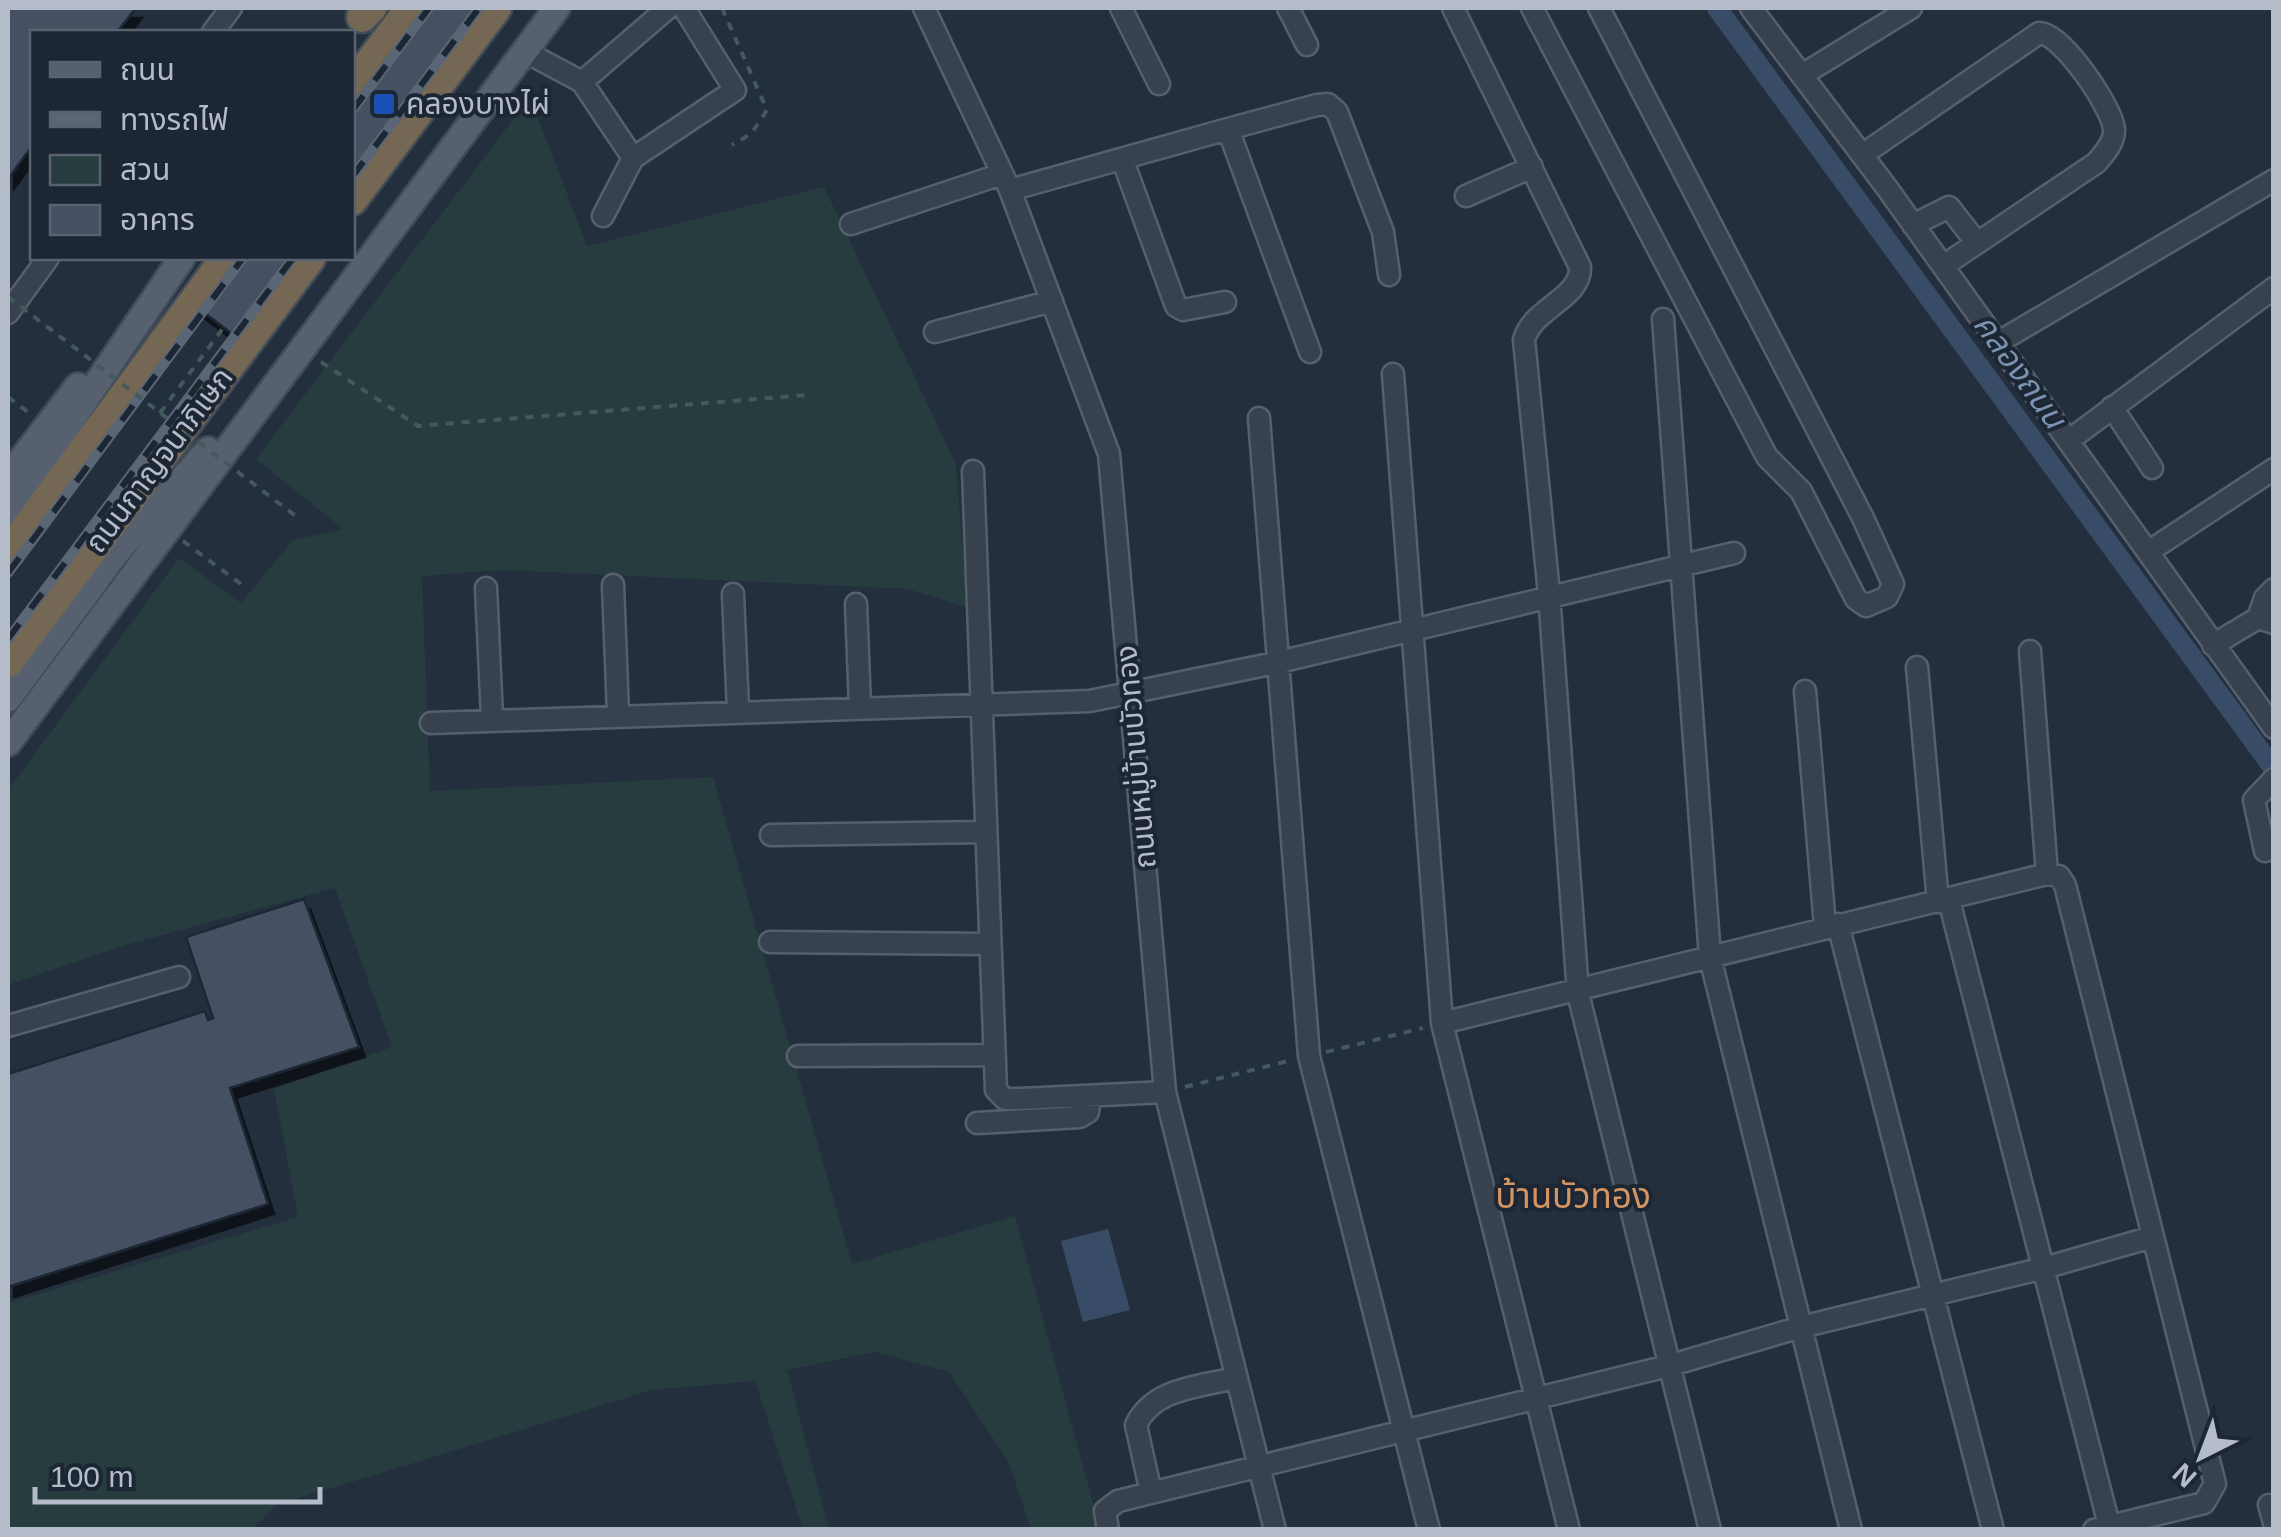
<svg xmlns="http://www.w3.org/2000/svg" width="2281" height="1537" viewBox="0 0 2281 1537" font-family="Arial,'Noto Sans Thai',sans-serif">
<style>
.green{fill:#263c3f}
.water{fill:#394c67}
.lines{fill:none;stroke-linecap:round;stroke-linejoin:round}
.canal{stroke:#394c67;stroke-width:20}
.building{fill:#455162;stroke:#1f2835;stroke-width:2.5;filter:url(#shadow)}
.minor-casing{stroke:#565f6c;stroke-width:25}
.major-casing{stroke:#414a57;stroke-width:30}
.highway-casing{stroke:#434c59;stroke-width:35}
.path{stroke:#44595c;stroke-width:4;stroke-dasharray:8 8;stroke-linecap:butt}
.minor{stroke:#38414e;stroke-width:20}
.major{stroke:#56606e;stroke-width:25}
.highway{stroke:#746855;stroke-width:30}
.rail-casing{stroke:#5a6575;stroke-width:10}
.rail{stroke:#1d2633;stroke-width:6;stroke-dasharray:19;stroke-linecap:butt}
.path-bridge{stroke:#44595c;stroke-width:4;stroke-dasharray:8 8;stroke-linecap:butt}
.transit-dot{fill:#1a4fb4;stroke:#1d2633;stroke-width:4}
.labels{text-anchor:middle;stroke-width:8;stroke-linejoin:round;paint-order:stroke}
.poi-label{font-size:30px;fill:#b4bcc9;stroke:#1d2633;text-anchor:start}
.street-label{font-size:30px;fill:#b4bcc9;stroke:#1d2633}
.water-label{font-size:32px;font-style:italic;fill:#7c92b1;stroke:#1d2633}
.quarter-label{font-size:35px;fill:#d59563;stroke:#1d2633}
</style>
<defs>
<filter id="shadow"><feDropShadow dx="6" dy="10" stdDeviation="0" flood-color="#0009"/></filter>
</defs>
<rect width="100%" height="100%" fill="#242f3e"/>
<path class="green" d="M530 97 587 246 824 187 956 464 967 607 908 589 505 570 422 576 430 791 713 777 852 1264 1015 1216 1100 1529H1031L1008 1461 949 1372 875 1352 787 1370 829 1529H803L755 1381 652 1390 276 1505 253 1529 8 1530V1303L298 1217 274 1089 392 1047 335 888 126 945 8 985V790L179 558 241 603 293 540 343 529 256 459Z"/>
<path class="water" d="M1108 1229 1130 1310 1083 1322 1061 1241Z"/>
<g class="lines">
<path class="canal" d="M1717 8 2274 769"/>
</g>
<path class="building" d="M8 8H136L117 32H32V146L8 179Z
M420 8H488L352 189V98Z
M234 258H302L240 340 197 307Z
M304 899 359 1047 230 1088 268 1204 8 1287V1074L205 1011 208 1020 213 1018 186 937Z"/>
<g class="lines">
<g class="minor-casing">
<path id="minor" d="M924 8 1010 190 1109 454 1165 1092 1275 1530
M1121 8 1159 84
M1288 8 1307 45
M1453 8 1580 267C1581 299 1532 308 1524 340L1549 594 1578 993 1710 1530
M1532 8 1767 457 1801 491 1856 599 1866 606 1887 597 1893 584 1863 518 1599 8
M1751 8 1887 188 2274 728
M213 32 231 8
M524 51 582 82 668 8
M1802 75 1911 8
M582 82 633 158 735 90 684 8
M1228 129 1317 105 1328 104 1337 112 1383 232 1389 275
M1862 155 2039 33C2061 32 2112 107 2114 129 2115 142 2104 154 2096 163L1943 266
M1123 161 1176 306 1183 310 1225 302
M1010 190 1228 129 1310 352
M1466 196 1532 167
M603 216 633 158
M851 224 1002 174
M1913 225 1949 207 1977 243
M8 313 48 258
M1663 319 1710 957 1851 1530
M935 332 1052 301
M1997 343 2274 180
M1393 374 1442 1023 1569 1530
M2112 407 2152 468
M1259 418 1309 1056 1429 1530
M2068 441 2274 288
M973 471 996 1090 1005 1099H1021L1165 1092
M2148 552 2274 469
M613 585 618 714
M486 588 492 717
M733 594 738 711
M856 604 860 707
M2258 618 2265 598 2274 589
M2213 645 2258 618 2274 623
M2030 651 2047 874
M1917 667 1938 902
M1805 691 1825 926
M431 723 1090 701 1275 663 1734 553
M771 835 986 832
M2265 851 2254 800 2274 779
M1949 900 2109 1525
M1838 924 1993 1530
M770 942 989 944
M1442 1023 2047 874 2059 876 2065 885 2215 1484 2204 1503 2094 1530
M8 1026 179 977
M798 1056 993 1055
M977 1123 1080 1117 1088 1112 1090 1097
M1151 1493 1136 1425C1153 1388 1199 1387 1235 1378
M2269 1505 2274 1523
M1108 1530 1105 1511 1118 1501 1668 1366 1801 1327 2044 1268 2152 1237"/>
</g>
<g class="major-casing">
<path id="major" d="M8 477 78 386
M8 514 182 258
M8 699 117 552 208 450
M8 743 557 8"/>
</g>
<g class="highway-casing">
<path id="highway" d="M362 17 371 8
M352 86 411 8
M352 200 496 8
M8 553 226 258
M8 662 310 258"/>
</g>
<path class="path" d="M722 8 767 110 751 134 732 145
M321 362 418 426 807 395
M8 397 32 415
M160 413 224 327
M183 541 245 587
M1326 1052 1423 1028
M1185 1087 1292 1060"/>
<use href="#minor" class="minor"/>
<use href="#major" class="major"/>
<use href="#highway" class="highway"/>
<g class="rail-casing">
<path id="rail" d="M352 111 429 8
M352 177 479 8
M8 573 243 258
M8 639 293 258"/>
</g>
<use href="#rail" class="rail"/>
<path class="path-bridge" d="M8 297 297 517"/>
</g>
<rect class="transit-dot" x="372" y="92" width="24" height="24" rx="5"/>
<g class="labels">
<g class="poi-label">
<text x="406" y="114">คลองบางไผ่</text>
</g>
<g class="street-label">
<text transform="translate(159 460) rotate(-53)" y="10">ถนนกาญจนาภิเษก</text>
<text transform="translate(1136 757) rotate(-95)" y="10">ถนนหมู่บ้านบัวทอง</text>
</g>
<g class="water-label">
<text transform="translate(2020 371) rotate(54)" y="11">คลองถนน</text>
</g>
<g class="quarter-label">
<text x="1573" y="1208">บ้านบัวทอง</text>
</g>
</g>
<rect width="2281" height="1537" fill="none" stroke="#b4bcc9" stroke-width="20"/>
<rect x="30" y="30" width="325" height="230" fill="#1d2633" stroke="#59626f" stroke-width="2.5"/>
<rect x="50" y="62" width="50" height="15" fill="#56606e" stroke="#59626f" stroke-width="2.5"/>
<text x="120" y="80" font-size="30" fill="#b4bcc9">ถนน</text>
<rect x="50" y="112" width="50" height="15" fill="#5a6575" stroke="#59626f" stroke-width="2.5"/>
<text x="120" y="130" font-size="30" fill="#b4bcc9">ทางรถไฟ</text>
<rect x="50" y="155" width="50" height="30" fill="#263c3f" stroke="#59626f" stroke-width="2.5"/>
<text x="120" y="180" font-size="30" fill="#b4bcc9">สวน</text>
<rect x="50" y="205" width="50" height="30" fill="#455162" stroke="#59626f" stroke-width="2.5"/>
<text x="120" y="230" font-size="30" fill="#b4bcc9">อาคาร</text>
<g transform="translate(2201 1457) rotate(222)" stroke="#1d2633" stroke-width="8" paint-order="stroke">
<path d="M0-8L18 38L0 25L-18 38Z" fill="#b4bcc9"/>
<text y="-15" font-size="28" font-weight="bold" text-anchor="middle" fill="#b4bcc9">N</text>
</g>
<path d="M35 1487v15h285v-15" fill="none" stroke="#b4bcc9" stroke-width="5"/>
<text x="50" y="1487" font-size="30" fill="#b4bcc9" stroke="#1d2633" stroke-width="8" paint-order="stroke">100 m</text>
</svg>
